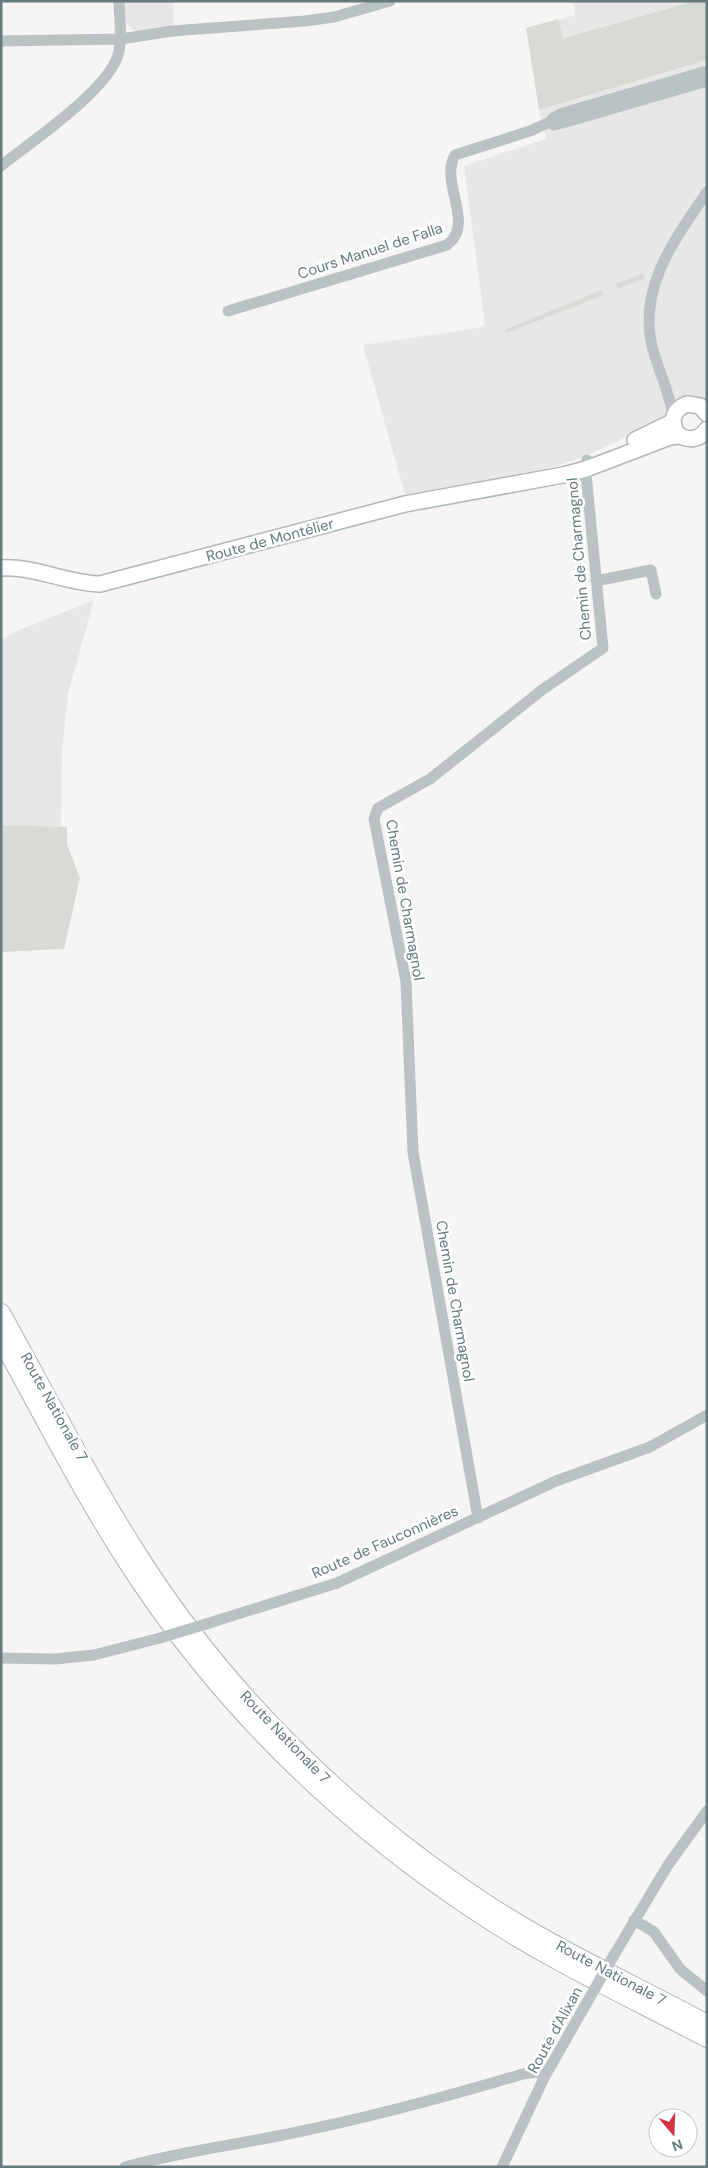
<svg xmlns="http://www.w3.org/2000/svg" width="708" height="2168" viewBox="0 0 708 2168" font-family="'DM Sans',sans-serif">
<style>
.built{fill:#e7e7e7}
.green{fill:#d8dbd3}
.lines{fill:none;stroke-linecap:round;stroke-linejoin:round}
.major-casing{stroke:#afb7b8;stroke-width:18}
.highway-casing{stroke:#afb6b7;stroke-width:20}
.minor{stroke:#bbc2c3;stroke-width:11}
.major{stroke:#fff;stroke-width:15}
.highway{stroke:#fff;stroke-width:18}
.minor-bridge{stroke:#bbc2c3;stroke-width:11}
.labels{text-anchor:middle;stroke-width:5;stroke-linejoin:round;paint-order:stroke}
.street-label{font-size:15px;fill:#647a7c;stroke:#fff}
</style>
<rect width="100%" height="100%" fill="#f6f5f3"/>
<path class="built" d="M123 1H173L174 28 137 32 124 23Z
M573 1H695L563 38 558 20 575 15Z
M707 60V401L679 402 658 422 583 457 560 465 485 484 405 495 363 345 477 328 485 325 464 166 546 139 539 110Z
M94 600 68 694 62 753 61 827 1 825V640L19 630Z"/>
<path class="green" d="M695 1H707V60L539 110 526 28 558 19 563 38Z
M642 274H645L644 279 618 289 616 284Z
M602 290 604 295 507 333 505 332 506 329Z
M1 825 67 827V844L80 878 64 949 1 952Z"/>
<g class="lines">
<g class="major-casing">
<path id="major" d="M707 414 700 406 687 404C674 409 670 419 676 432 686 442 699 441 707 429
M635 440 672 422
M1 568C35 566 66 583 100 584L405 504 563 475 586 469 670 437 679 436"/>
</g>
<g class="highway-casing">
<path id="highway" d="M1 1313C46 1394 88 1477 138 1555 227 1695 347 1812 485 1903 555 1949 633 1984 707 2024
M1 1339C47 1422 90 1508 144 1587 232 1716 345 1824 474 1910 547 1959 629 1997 707 2038"/>
</g>
<path class="minor" d="M1 41 121 39 172 31 305 21 334 17 390 1
M707 71 563 113 553 118 550 122 554 125 566 122 707 81
M1 166C32 141 107 91 118 55 123 39 119 18 119 1
M228 311 447 245C476 224 439 183 455 155L530 131 550 122
M673 415C669 391 658 370 652 346 638 286 676 238 707 192
M596 581 651 570 656 594
M478 1518 413 1152 406 982 374 819 378 808 430 779 542 690 603 648 586 474 587 460
M206 1624 337 1583 556 1481 650 1447 707 1415
M1 1658 55 1659 94 1655 160 1638
M634 1920 654 1932 680 1969 707 1991
M614 1955 668 1865 707 1811
M125 2167C179 2152 234 2145 288 2134 368 2118 446 2097 523 2074L536 2072 545 2076
M502 2167 545 2076 590 1997"/>
<use href="#major" class="major"/>
<use href="#highway" class="highway"/>
<path class="minor-bridge" d="M160 1638 206 1624
M590 1997 614 1955"/>
</g>
<g class="labels">
<g class="street-label">
<text transform="translate(370 251) rotate(-18)" y="5">Cours Manuel de Falla</text>
<text transform="translate(270 540) rotate(-15)" y="5">Route de Montélier</text>
<text transform="translate(579 559) rotate(-95)" y="5">Chemin de Charmagnol</text>
<text transform="translate(405 900) rotate(80)" y="5">Chemin de Charmagnol</text>
<text transform="translate(455 1301) rotate(80)" y="5">Chemin de Charmagnol</text>
<text transform="translate(54 1407) rotate(61)" y="5">Route Nationale 7</text>
<text transform="translate(385 1542) rotate(-24)" y="5">Route de Fauconnières</text>
<text transform="translate(285 1737) rotate(46)" y="5">Route Nationale 7</text>
<text transform="translate(611 1973) rotate(28)" y="5">Route Nationale 7</text>
<text transform="translate(555 2030) rotate(-61)" y="5">Route d'Alixan</text>
</g>
</g>
<rect width="708" height="2168" fill="none" stroke="#647a7c" stroke-width="5"/>
<g transform="translate(673 2133) rotate(161)"><circle r="24" fill="#ffffff" stroke="#c1cacb"/>
<path d="M0-4L9 19L0 12L-9 19Z" fill="#d43545"/>
<text y="-8" font-size="14" font-weight="bold" text-anchor="middle" fill="#647a7c">N</text>
</g>
</svg>
